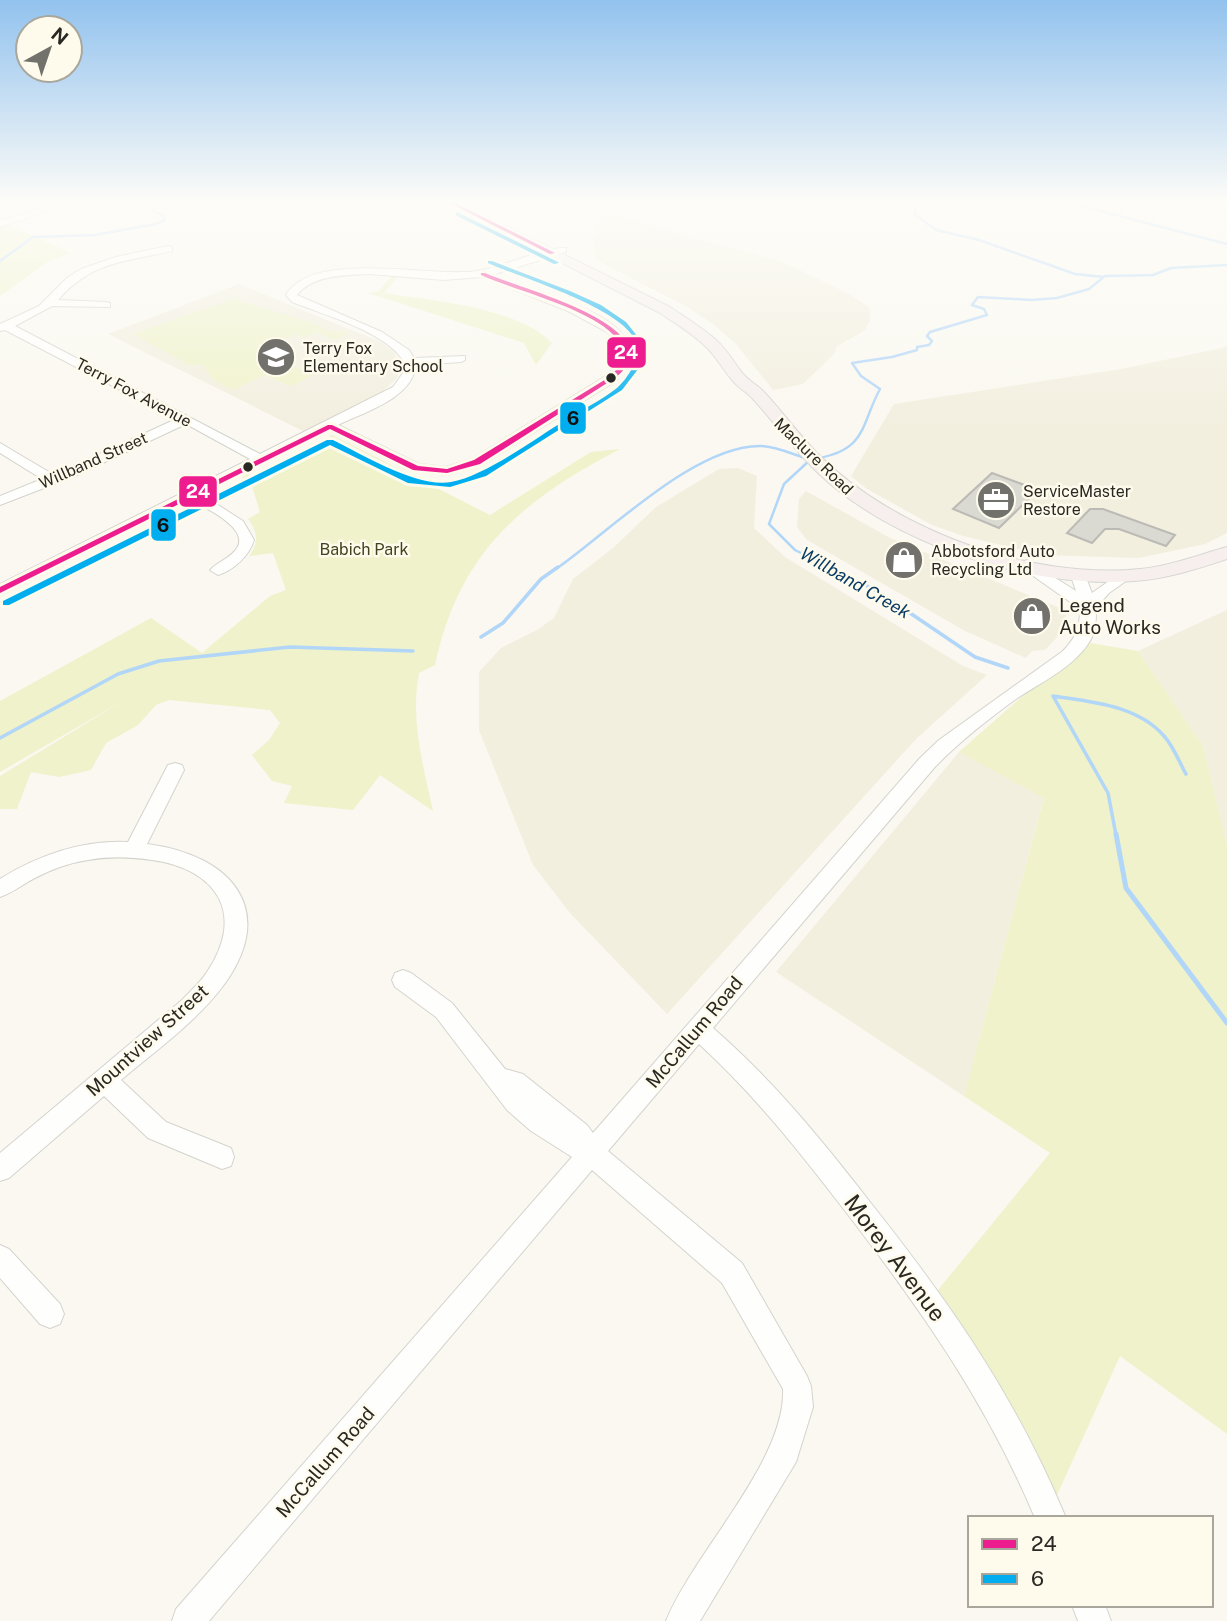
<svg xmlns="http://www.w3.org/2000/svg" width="1227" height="1621" viewBox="0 0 1227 1621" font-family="'Public Sans',sans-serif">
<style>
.built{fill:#f2efdf}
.green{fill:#eff2ca}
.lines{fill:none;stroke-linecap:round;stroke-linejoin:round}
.stream-far2{stroke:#b2d6f8;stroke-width:2.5}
.stream-far1{stroke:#b2d6f8;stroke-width:3.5}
.stream{stroke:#b2d6f8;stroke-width:5}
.building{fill:#dad9d2;stroke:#bbbab4;stroke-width:2}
.minor-casing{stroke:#d4d3cd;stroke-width:2}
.major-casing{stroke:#d7d6d2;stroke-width:2}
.minor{fill:#fefefd;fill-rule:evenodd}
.major{fill:#f6efee;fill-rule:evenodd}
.bus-1-casing{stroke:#fefbec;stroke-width:6}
.bus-2-casing{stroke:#fefbec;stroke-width:6}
.bus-1{fill:#ed1d8f;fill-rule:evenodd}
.bus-2{fill:#00aeef;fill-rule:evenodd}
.bus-dot{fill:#292823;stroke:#fefbec;stroke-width:2.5}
.labels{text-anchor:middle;stroke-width:5;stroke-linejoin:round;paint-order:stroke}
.far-poi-label{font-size:16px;fill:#292823;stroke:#fefbec;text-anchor:start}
.far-street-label{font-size:16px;fill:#292823;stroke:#fefbec}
.far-park-label{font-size:16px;fill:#41441e;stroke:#fefbec}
.far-water-label{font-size:18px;font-style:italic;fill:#0b3b64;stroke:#fefbec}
.poi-label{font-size:19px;fill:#292823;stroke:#fefbec;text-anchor:start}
.street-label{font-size:19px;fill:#292823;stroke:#fefbec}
.near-street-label{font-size:23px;fill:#292823;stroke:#fefbec}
.line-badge{stroke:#fefbec;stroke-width:2.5}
.badge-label{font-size:19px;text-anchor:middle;font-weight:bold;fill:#fff}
.pale-badge-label{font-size:19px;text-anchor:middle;font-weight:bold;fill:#111}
</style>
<rect width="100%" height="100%" fill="#faf8f0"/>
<path class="built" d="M604 213 783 262 847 293 870 308V321L865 330 836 347 834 354 803 384 773 390 736 344 714 325 689 308 596 260 592 240Z
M239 284 381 342 393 351 401 363 397 378 379 395 305 432 108 334Z
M1227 347V533L1205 544 1139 558 1044 555 963 536 932 525 867 489 851 476 894 404 1121 369Z
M738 468 757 476 754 528 785 557 963 666 987 675 916 739 667 1014 570 913 533 865 479 730V672L501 648 537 630 554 618 573 579 613 548 656 507 719 469Z
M806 491 890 538 1067 611 1062 632 1045 650 1032 651 1026 658 965 631 807 540 797 527 799 499Z
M1227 610V846L1203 746 1138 651Z
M959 752 1044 797 964 1096 776 972Z"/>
<path class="green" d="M7 224 71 253 49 261 0 296V226Z
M394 274H400L384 293C433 301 517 307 552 343L536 365 524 343 368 293 378 292Z
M233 299 310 322 329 331 352 332 335 340 317 332 303 338 296 334 257 351 314 375 291 386 265 375 233 390 212 379 203 365H189L133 334Z
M332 435 490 515 591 452 620 449C522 500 459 552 435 665L419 673C410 720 423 765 433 811L380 775 353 810 284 803 292 786 272 781 252 755 269 740 280 723 270 710 169 700 156 705 138 725 106 743 91 770 59 777 31 772 17 809H0V776L126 699 0 772V701L151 618 202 653 270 596 286 590 273 553 249 556C259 543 258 532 248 519L260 512 251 483 242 477 248 474 252 476Z
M1090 643 1138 651 1203 746 1227 846V1434L1120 1356 1052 1506 990 1383 938 1290 1050 1153 964 1096 1044 798 959 752 1018 700 1078 655Z"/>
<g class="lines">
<path class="stream-far2" d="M407 201 438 202
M920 201 914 214 936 230 979 240 1075 274 1104 277
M1062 201 1227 244
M0 261 33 237 95 235 156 224 165 220 163 215 152 211 160 201
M819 458C867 449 861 424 880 389L861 376 852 363 892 357 917 350V347L929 345 932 341 927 336 930 332 987 315 984 309 972 305 978 297 1032 300 1057 298 1089 289 1105 276 1153 275 1171 268 1227 265
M811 459 784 484 769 524 795 550 833 569
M556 569C609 532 695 445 761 446 776 446 794 455 808 459"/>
<path class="stream-far1" d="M829 567 879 592 975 657 1008 668
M481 637 503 623 541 579 558 567
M1053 696 1108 793 1116 835
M1053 696C1091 702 1137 705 1164 736 1174 747 1179 762 1186 774
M0 738 118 674 159 661 290 647 413 651"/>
<path class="stream" d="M1116 834 1126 888 1227 1023"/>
</g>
<path class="building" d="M992 473 1038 490 999 528 953 509Z
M1090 509H1103L1175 535 1166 546 1119 529H1105L1092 543 1067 533Z"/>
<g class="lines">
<g class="minor-casing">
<path id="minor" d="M64 201H78L0 227V221Z
M168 246 172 247V251C124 262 92 261 58 300L106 302 110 303V307L52 306 15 326 260 454 393 387 403 373 404 362C387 332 324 315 292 302L286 295C313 249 431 278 477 271 502 268 545 246 566 248V252L492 275C526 294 632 308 632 358L617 380 482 465 447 475 411 471 328 430 201 494 243 521 254 540C249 556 234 570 218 575L210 570C217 562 231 558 237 548 250 528 204 507 190 500L0 595V584L250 459 186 424 75 476 0 505V496L42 479 0 453V443L54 475 176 419 5 330 0 331V324L39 306 67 278 81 269 116 257ZM369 274 444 280 481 277 568 311 607 332 618 343 620 358 609 374 472 459 446 467 419 464 338 425C364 412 412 399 416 365L461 362 465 360V356L414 358 409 350 382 332 297 295C312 275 346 275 369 274Z
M1027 560 1076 591 1070 573 1073 570H1083L1092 593 1120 573 1125 571 1133 576 1109 593 1096 608C1096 621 1096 633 1088 644 1072 668 1040 683 1016 699 987 720 959 742 934 768L713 1028C772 1079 822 1140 870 1202 950 1303 1016 1397 1066 1518H1035C987 1404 924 1314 849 1216 803 1156 755 1095 699 1044L608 1151 742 1263 807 1376 811 1386 813 1407 796 1462 700 1621H666C694 1552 786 1461 783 1389L722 1283 592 1170 209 1621H172L176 1609 572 1157 531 1131 507 1110 436 1017 395 987 392 980 395 973 403 970 411 973 452 1003 505 1069 523 1074 587 1125 593 1133 920 758 939 740 1063 651C1076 637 1080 628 1080 609L1022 568 1019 565 1022 562Z
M175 763 182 765 184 770 147 844C233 855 281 912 220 990 192 1025 154 1052 121 1080L166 1122 231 1148 234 1157 231 1166 222 1169 148 1138 104 1096 9 1178 0 1181V1153L182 1000C190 991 200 983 207 972 246 914 217 869 152 860 131 857 109 856 88 860 68 863 50 870 33 879 22 885 12 893 0 897V879C39 855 82 840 128 842L168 765Z
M0 1245 9 1249 60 1304 64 1314 60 1324 50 1328 40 1324 0 1278Z
M1072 1605H1105L1111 1621H1078Z"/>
</g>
<g class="major-casing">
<path id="major" d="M441 201H456L670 307C686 318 703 328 717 341 728 351 734 363 743 374 749 381 757 385 763 391 783 412 799 435 819 455 895 531 1032 580 1140 569 1170 566 1198 555 1227 547V559C1197 569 1166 579 1134 581 1030 589 891 544 816 471 793 448 774 422 753 399 747 392 738 388 733 381 722 369 716 355 703 344 690 332 675 323 660 313Z"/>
</g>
<use href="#minor" class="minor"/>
<use href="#major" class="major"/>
<g class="bus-1-casing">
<path id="bus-1" d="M445 201H451L555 253 550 254Z
M481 273H485C516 287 632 316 630 356 630 365 621 373 615 378L480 464 447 473 413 470 330 429 0 593V587L328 425H332L418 466 447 469 474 460 611 376 621 364 624 354C622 349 620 343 617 339 596 310 516 291 481 275Z"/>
</g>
<g class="bus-2-casing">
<path id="bus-2" d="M457 212 558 262 559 263 554 264 455 215Z
M488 261H492L570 291 601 305 626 322 642 342V364L622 390 486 476 450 487 408 483 330 445 9 605H3V601L327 440H333C363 455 417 488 451 482 485 476 536 438 567 419 583 409 602 400 617 388 628 378 641 358 636 342 623 308 521 278 488 263Z"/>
</g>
<use href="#bus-1" class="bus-1"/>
<use href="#bus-2" class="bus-2"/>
</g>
<linearGradient id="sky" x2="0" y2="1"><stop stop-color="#92c2ee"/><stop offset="0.47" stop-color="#fdfcf8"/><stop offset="1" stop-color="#fdfcf8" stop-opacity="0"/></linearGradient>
<rect width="1227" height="428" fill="url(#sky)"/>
<defs>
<g id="school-disc" transform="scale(2.0125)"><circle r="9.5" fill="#72716b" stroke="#fefbec"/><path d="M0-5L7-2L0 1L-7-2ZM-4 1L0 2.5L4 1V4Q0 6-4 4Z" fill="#fff"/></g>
<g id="office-disc" transform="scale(2.0125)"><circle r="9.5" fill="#72716b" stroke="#fefbec"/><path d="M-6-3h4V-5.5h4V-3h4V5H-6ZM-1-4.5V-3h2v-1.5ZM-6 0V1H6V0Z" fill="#fff"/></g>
<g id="shop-disc" transform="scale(2.0125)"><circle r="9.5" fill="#72716b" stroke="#fefbec"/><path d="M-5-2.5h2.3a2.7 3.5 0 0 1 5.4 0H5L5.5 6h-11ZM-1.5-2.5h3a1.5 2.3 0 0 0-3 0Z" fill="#fff"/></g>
</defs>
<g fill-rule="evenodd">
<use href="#school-disc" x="276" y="357"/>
<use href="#office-disc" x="996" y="500"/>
<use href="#shop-disc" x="904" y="560"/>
<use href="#shop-disc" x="1032" y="616"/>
</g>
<g class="bus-dot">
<circle cx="611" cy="378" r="6"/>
<circle cx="248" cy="467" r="6"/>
</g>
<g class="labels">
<g class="far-poi-label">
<text x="303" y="354">Terry Fox<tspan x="303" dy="18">Elementary School</tspan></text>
<text x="1023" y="497">ServiceMaster<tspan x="1023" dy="18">Restore</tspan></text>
<text x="931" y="557">Abbotsford Auto<tspan x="931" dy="18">Recycling Ltd</tspan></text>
</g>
<g class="far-street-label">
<text transform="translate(134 392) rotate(28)" y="6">Terry Fox Avenue</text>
<text transform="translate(814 456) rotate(44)" y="6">Maclure Road</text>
<text transform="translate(93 460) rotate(-24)" y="6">Willband Street</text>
</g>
<g class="far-park-label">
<text x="364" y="555">Babich Park</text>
</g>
<g class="far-water-label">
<text transform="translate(855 583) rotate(30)" y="6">Willband Creek</text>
</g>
<g class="poi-label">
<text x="1059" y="612">Legend<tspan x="1059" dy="22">Auto Works</tspan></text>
</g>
<g class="street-label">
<text transform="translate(694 1032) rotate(-50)" y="7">McCallum Road</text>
<text transform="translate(147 1040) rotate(-42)" y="7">Mountview Street</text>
<text transform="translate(325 1462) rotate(-49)" y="7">McCallum Road</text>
</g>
<g class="near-street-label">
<text transform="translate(895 1258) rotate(53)" y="8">Morey Avenue</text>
</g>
</g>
<g class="line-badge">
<rect x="606" y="336" width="41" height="33" rx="7" fill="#ed1d8f"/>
<rect x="559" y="401" width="28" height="34" rx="7" fill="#00aeef"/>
<rect x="178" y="475" width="40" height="33" rx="7" fill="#ed1d8f"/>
<rect x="150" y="508" width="27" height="34" rx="7" fill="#00aeef"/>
</g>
<g class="badge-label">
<text x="626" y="359">24</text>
<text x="198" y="498">24</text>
</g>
<g class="pale-badge-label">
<text x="573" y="425">6</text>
<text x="163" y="532">6</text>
</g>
<rect x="968" y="1516" width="245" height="91" fill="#fefbec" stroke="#a9a79c" stroke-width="2"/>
<rect x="982" y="1539" width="35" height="10" fill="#ed1d8f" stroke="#a9a79c" stroke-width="2"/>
<text x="1031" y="1551" font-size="21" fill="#292823">24</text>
<rect x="982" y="1574" width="35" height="10" fill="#00aeef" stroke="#a9a79c" stroke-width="2"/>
<text x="1031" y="1586" font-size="21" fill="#292823">6</text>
<g transform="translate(49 49) rotate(40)"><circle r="33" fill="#fefbec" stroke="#a9a79c" stroke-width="2"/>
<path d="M0-5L12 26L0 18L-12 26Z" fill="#72716b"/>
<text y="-10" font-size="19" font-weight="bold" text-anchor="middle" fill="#292823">N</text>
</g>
</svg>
